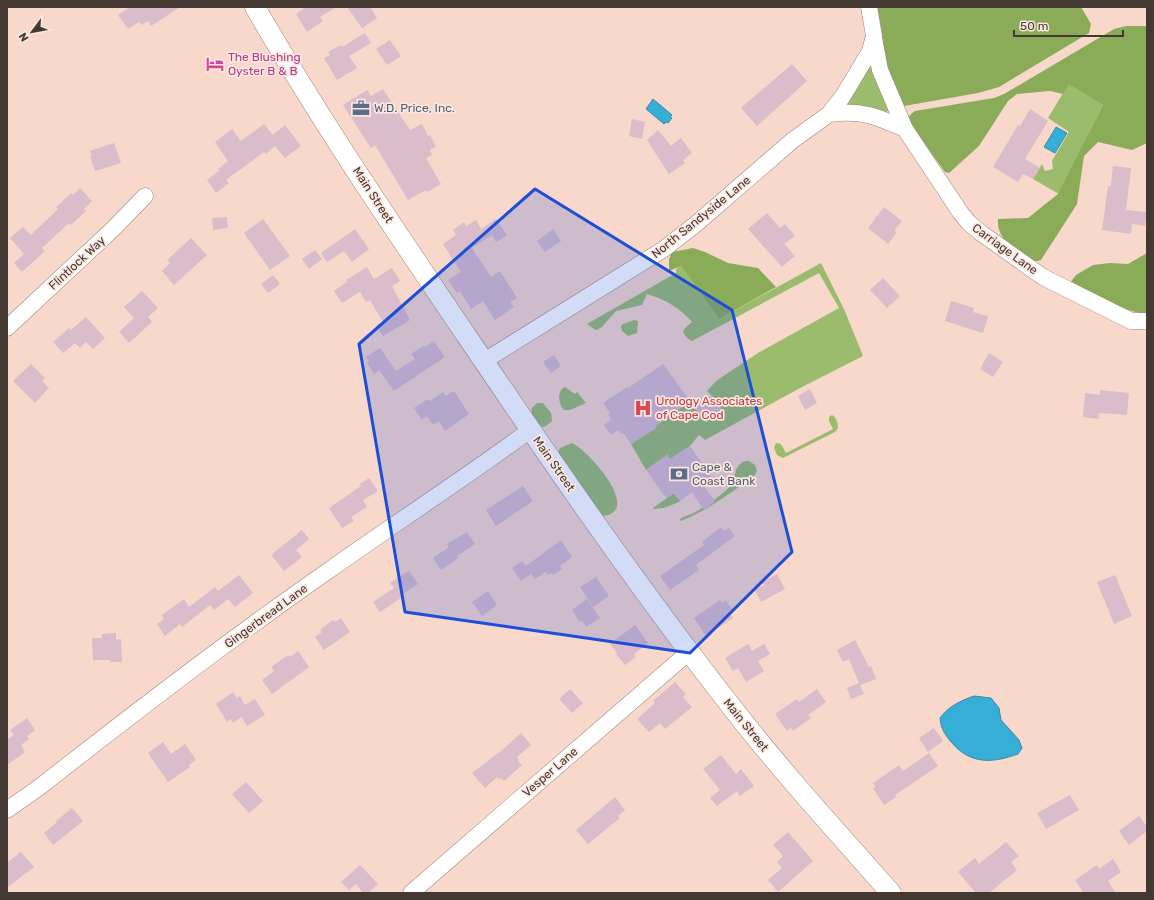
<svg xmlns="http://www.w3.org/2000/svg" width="1154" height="900" viewBox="0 0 1154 900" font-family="Rubik,sans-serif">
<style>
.green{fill:#9bbc6d}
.forest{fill:#8aac59}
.water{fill:#37aed7;stroke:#3b8ba6}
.building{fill:#dabccb}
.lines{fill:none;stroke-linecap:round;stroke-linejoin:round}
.minor-casing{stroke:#a28578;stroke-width:17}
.major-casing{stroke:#a28578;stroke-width:21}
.minor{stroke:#fff;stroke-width:16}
.major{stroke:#fff;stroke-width:20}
.marked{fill:#1d4ed8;fill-opacity:0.2;stroke:#1d4ed8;stroke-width:3;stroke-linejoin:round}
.labels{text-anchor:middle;stroke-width:3.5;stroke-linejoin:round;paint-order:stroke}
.hotel-label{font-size:12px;fill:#b23c85;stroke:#fce8e0;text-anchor:start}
.service-label{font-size:12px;fill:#4e5e75;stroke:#fce8e0;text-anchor:start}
.street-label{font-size:12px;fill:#443832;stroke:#fce8e0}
.health-label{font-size:12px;fill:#be3a42;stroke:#fce8e0;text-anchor:start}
</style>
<rect width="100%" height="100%" fill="#f8d8ca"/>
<path class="green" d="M871 67 873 68 889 110 885 113 847 106 846 104 869 68Z
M1069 83 1103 105 1059 194 1033 179 1042 164 1045 171 1053 169 1052 161 1069 132 1048 118Z
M821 263 844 309 863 356 802 387 705 440 699 435 690 446 670 459 667 455 646 470 631 444 656 428 655 426 690 401 706 422 722 411 712 396 707 391 716 381 758 353 839 308 819 273 692 341 687 338 683 332 685 328 692 322C679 307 666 300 647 294L642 305 616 311 602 327 597 330 594 329 587 324 676 273V269L681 266 719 319Z
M634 320 638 321 637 333 628 336 622 331 621 326 623 324Z
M565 387 575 394 577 392 586 403 570 410H564C558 404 557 390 565 387Z
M537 403H543L551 413 552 421 546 426 542 427 531 415 532 408Z
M832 415C836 417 838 423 838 428L835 432 783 458 777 455 774 448 776 443 781 444 786 453 833 429 829 421V417Z
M572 443C588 450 643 511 603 516L558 453 560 448Z
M745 461H749L755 465 757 471 755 475C731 493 708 510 681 521L680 520 681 518 694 513 702 508 704 509 714 502V500C720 495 726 491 731 485 736 477 734 465 745 461Z
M674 493 680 501 679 502 664 508 653 509V508Z"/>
<path class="forest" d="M877 7H1081L1091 24 1089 33 999 87 978 93 904 106 886 64Z
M1126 26H1147V143L1132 150 1098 142 1084 156 1077 204 1041 260 1038 261H1033C1018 251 996 241 998 219L1028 218 1058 194 1103 105 1069 84 1063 94 1050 91 1017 94 1008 101 979 146 949 173 945 172 910 124 908 118 911 114 915 111 994 98 1004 94 1114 29Z
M693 248 705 252 728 263 758 268 776 287 719 319 681 266 669 271V259L672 252Z
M1147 253V315L1128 310 1073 287 1070 283 1076 275 1093 265 1110 263 1128 264Z"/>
<path class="water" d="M653 99 672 115 670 117 672 118 668 123 666 122 664 124 646 109Z
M1056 127 1067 133 1055 153 1044 147Z
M974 696 991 698 999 708 1001 720 1019 740 1022 748 1018 754C993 763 971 765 952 743 945 735 941 729 940 718 949 706 960 701 974 696Z"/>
<path class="building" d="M130 7H180L151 26 148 21 142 25 139 22 128 29 118 15Z
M306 7H336L320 17 323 21 307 32 296 14Z
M347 7H370L377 18 362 28Z
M365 33 371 43 349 56 357 68 337 80 324 58 330 55 328 52 341 45 342 47Z
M390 40 401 56 387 65 376 49Z
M792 64 807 81 757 126 741 108Z
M383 89 410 130 422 124 428 136 430 135 436 146 430 150 432 155 426 158 441 184 427 192 426 190 408 200 375 145 371 148 343 105 367 90 371 96Z
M1030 109 1048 121 1025 159 1040 168 1033 179 1023 174 1018 182 993 167 1018 125 1020 126Z
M632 119 645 122 642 139 629 136Z
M264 124 273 135 285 125 301 146 285 158 275 146 266 154 264 152 226 180 229 183 216 193 207 180 220 170 218 169 228 161 215 142 232 129 241 141Z
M658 130 671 146 681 138 692 153 683 160 685 163 669 174 647 140Z
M114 143 121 163 95 171 90 157 92 156 90 151Z
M1113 166 1131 168 1126 210 1147 212 1145 226 1132 224 1131 234 1102 230 1108 186H1111Z
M80 188 92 201 84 209 86 211 71 225 69 223 42 248 45 251 22 272 14 263 24 254 10 238 23 227 31 235 58 209 56 207 71 193 73 195Z
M884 207 902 221 894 231 897 232 888 244 868 228Z
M767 213 780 228 785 224 795 236 784 244 795 256 782 267 748 229Z
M227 217 228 228 213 230 212 218Z
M263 219 290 256 270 270 244 233Z
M496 219 507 235 496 242 492 235 472 248 491 277 500 271 517 298 510 302 514 307 495 320 483 301 471 309 460 291 457 293 448 280 461 272 443 244 456 235 453 230 464 222 466 226 476 220 481 229Z
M355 229 369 249 352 262 344 251 327 262 321 253Z
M553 229 561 241 545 252 537 241Z
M191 238 207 255 174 285 162 271 170 263 167 260Z
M315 250 322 259 309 269 302 259Z
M367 267 374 279 392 268 400 281 392 286 410 320 383 336 376 325 383 322 370 300 366 302 360 292 342 303 334 291 347 282 346 280Z
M273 275 280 284 268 293 261 284Z
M883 278 900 296 887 308 870 290Z
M142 291 158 308 148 317 152 322 129 343 119 332 134 318 124 307Z
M951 301 974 308 973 312 988 316 983 333 945 321Z
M86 317 105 338 93 349 86 342 80 348 75 343 63 353 53 342 69 328 71 330Z
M434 341 445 357 394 391 379 370 374 374 367 363 369 362 366 357 380 348 396 371 415 359 411 354 423 346 425 347Z
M989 353 1003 362 993 377 980 369Z
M554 355 561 366 551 373 543 362Z
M31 364 45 378 42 381 49 388 35 403 13 381Z
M663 364 690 401 655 426 656 428 631 444 623 433 621 434 618 430 611 435 604 425 611 420 608 414 610 413 603 403 627 387 628 388Z
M810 389 817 403 805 410 798 396Z
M1100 390 1129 393 1127 415 1099 413V419L1083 417 1085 393 1100 395Z
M454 391 469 414 445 431 439 421 433 425 427 416 422 420 414 408 428 399 430 401 443 392 446 396Z
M712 396 723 411 706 422 696 407Z
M690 446 713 479 704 486 715 501 703 509 692 492 680 501 674 493 666 498 646 470 667 455 670 459Z
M369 478 378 491 363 500 367 507 351 517 354 521 342 528 329 508 361 486 360 484Z
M523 486 533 501 496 526 486 510Z
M721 527 724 531 729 528 735 536 696 565 699 570 670 590 660 576 704 545 702 542Z
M302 530 309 539 296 550 302 557 284 571 271 555Z
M467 532 475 544 457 556 458 558 441 570 433 558 449 547 447 544Z
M561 540 572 557 560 566 562 569 553 575 551 573 548 575 545 572 535 579 531 574 521 581 512 568 522 561 526 566Z
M409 571 418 584 400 596 401 598 380 612 373 602 394 588 390 583Z
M777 574 785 589 761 602 755 590 764 585 763 582Z
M239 575 253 593 235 607 228 599 214 610 210 605 182 627 180 624 165 636 157 624 164 619 162 615 184 599 189 607 215 587 218 591Z
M1115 575 1132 616 1114 624 1097 582Z
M596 577 609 596 593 607 580 587Z
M488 591 497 605 482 616 472 602Z
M587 599 600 618 586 627 582 620 580 622 572 610Z
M720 600 722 603 726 600 733 611 729 613 733 618 706 636 694 618Z
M341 618 350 632 324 650 315 637 322 632 320 630 333 620 335 622Z
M635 625 648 643 634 654 636 657 625 665 616 654 617 653 610 644Z
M116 633V640L121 639 122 662H110V660H93L92 638H102V634Z
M855 640 869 667 871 666 876 679 860 685 864 694 851 699 847 688 859 683 849 659 843 662 837 650Z
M748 644 752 651 764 644 770 654 758 661 764 671 746 682 738 668 733 671 725 658Z
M298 651 309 667 272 694 262 680 274 671 271 667 288 655 290 657Z
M675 682 686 694 683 697 692 707 665 729 660 723 649 732 637 719 655 703 653 701Z
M570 689 583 703 572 713 559 699Z
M817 689 826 702 808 715 811 718 793 731 791 728 787 731 775 714 797 699 799 702Z
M233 692 237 698 240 696 245 705 255 699 265 715 247 726 242 717 233 723 231 719 227 722 216 704Z
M27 718 35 730 27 736 29 739 21 745 25 752 7 765V740L14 735 10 730Z
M934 728 943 741 928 752 919 738Z
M521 733 531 745 517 757 519 760 518 761 522 765 504 781 501 778 499 779 497 777 485 788 472 773 501 751Z
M163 742 171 754 185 744 196 760 189 765 190 767 168 782 148 753Z
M929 753 938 766 895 795 896 797 884 805 873 788 876 787 873 783 899 765 903 771Z
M721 755 736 774 741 769 754 786 740 796 737 791 717 806 710 798 720 790 703 769Z
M246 782 263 801 249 813 232 794Z
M1070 795 1079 810 1046 829 1037 813Z
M615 797 625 810 618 816 620 818 588 844 576 830Z
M72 808 83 821 53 845 44 833 57 822 56 821Z
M1139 816 1147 827V831L1129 845 1119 831Z
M788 832 813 861 778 892 768 880 782 868 777 862 783 856 773 845Z
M1006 842 1019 856 1011 862 1017 870 989 893H976L958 872 975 858 979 864Z
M21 852 34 867 7 888V863Z
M1113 859 1121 872 1108 881 1116 893H1084L1075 880 1097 865 1099 869Z
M360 865 378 884 368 893H363L356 884 349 890 341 882Z"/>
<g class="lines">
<g class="minor-casing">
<path id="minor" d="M874 38 880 70 905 129 960 212 969 223 981 233 1043 277 1131 321H1147
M829 114C862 110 876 116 905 129
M7 328 113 229 145 196
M484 361 664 249 696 224 793 140 829 114 843 96 870 51 874 36 869 7
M7 810 41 786C135 712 230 639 328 571 395 523 464 479 530 430
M411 893 689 652"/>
</g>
<g class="major-casing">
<path id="major" d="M255 7C320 120 393 227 466 335 552 462 639 589 734 710 783 773 838 833 891 893"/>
</g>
<use href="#minor" class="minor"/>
<use href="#major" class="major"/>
</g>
<path class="marked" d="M535 189 732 310 792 552 690 653 405 612 359 344Z"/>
<defs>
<g id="hotel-bare" transform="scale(1.38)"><path d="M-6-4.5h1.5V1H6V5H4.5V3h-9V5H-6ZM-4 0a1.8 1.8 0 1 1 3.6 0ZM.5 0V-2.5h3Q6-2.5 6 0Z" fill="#d1479c" stroke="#fce8e0" stroke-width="2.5" paint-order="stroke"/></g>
<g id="office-bare" transform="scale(1.38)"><path d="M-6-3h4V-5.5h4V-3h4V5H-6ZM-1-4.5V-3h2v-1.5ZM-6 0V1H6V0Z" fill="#5c6f8a" stroke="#fce8e0" stroke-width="2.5" paint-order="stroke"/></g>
<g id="hospital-bare" transform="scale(1.38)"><path d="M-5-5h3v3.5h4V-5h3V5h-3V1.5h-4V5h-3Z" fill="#e0444e" stroke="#fce8e0" stroke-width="2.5" paint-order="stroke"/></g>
<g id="bank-bare" transform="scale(1.38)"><path d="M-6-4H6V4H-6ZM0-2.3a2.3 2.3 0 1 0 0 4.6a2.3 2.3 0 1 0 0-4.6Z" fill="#5c6f8a" stroke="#fce8e0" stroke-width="2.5" paint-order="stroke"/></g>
</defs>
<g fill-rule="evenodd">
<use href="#hotel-bare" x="215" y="64"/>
<use href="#office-bare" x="361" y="108"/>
<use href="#hospital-bare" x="643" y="408"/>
<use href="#bank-bare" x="679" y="474"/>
</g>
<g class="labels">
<g class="hotel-label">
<text x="228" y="61">The Blushing<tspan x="228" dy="14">Oyster B &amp; B</tspan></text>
</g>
<g class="service-label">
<text x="374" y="112">W.D. Price, Inc.</text>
<text x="692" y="471">Cape &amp;<tspan x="692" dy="14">Coast Bank</tspan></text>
</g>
<g class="street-label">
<text transform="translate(373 195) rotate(57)" y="4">Main Street</text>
<text transform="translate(701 217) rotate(-39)" y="4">North Sandyside Lane</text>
<text transform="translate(1005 249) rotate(36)" y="4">Carriage Lane</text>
<text transform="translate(77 263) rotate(-43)" y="4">Flintlock Way</text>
<text transform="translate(554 464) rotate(55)" y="4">Main Street</text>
<text transform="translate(266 616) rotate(-36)" y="4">Gingerbread Lane</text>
<text transform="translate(746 725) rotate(51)" y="4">Main Street</text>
<text transform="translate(550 772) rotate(-41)" y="4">Vesper Lane</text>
</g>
<g class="health-label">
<text x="656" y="405">Urology Associates<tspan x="656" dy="14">of Cape Cod</tspan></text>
</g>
</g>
<rect width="1154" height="900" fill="none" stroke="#443832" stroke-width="16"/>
<g transform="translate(32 32) rotate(238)" stroke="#fce8e0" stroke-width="3" paint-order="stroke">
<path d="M0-3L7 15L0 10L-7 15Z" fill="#443832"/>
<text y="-6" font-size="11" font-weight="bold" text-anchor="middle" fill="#443832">N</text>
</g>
<path d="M1014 30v6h109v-6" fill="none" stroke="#443832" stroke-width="2"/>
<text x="1020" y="30" font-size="12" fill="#443832" stroke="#fce8e0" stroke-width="3" paint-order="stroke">50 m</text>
</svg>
